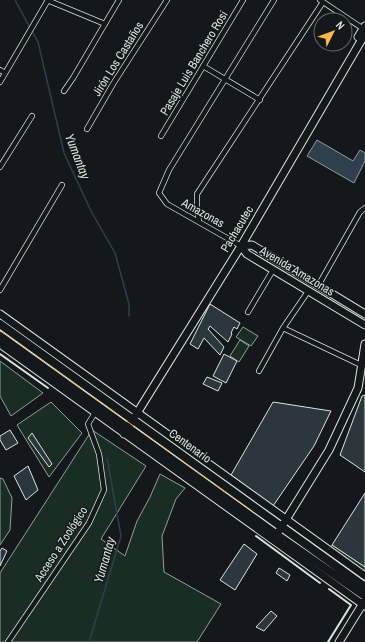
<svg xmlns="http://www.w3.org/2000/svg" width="365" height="642" viewBox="0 0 365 642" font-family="'Archivo Narrow',sans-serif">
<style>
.green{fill:#1a2d24;stroke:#939e99}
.parking{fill:#24282b;stroke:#939e99}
.water{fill:#2f3f4d;stroke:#939e99}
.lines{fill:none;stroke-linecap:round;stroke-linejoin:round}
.stream{stroke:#2f3f4d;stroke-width:1.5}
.building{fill:#2c363c;stroke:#d8e6dc}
.street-casing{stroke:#d8e6dc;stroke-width:6}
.secondary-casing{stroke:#d8e6dc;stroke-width:9}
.highway-casing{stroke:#d8e6dc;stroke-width:10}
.street{stroke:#14181c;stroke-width:4.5}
.secondary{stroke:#14181c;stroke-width:7}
.highway{stroke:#14181c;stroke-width:8}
.wall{stroke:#d8e6dc;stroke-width:2}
.power{stroke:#ffb74d;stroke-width:1;stroke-dasharray:14 3 2 3;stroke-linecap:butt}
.labels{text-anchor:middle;stroke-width:3;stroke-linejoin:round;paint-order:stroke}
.street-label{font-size:12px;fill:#d8e6dc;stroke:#14181c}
.water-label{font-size:13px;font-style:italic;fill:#d8e6dc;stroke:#14181c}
</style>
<rect width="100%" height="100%" fill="#14181c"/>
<path class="green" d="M243 327 258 336 251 346 236 337Z
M240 340 249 346 239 362 230 356Z
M0 361 43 393 11 416 0 396Z
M51 402 82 433 49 477 17 425Z
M92 430 146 466 101 539 125 556 137 521 150 497 160 474 185 488 176 499 162 536 164 572 221 604 197 642H0V573Z
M0 478 3 479 12 498 10 530 0 545Z"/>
<path class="parking" d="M332 545 365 567V576L330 549Z"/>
<path class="water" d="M317 140 353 161 360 150 365 153V161L354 183 307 156Z"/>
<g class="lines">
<path class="stream" d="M15 0 30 28
M32 31 38 42 64 153 91 211 115 253 129 304V316
M89 642 121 536 107 458"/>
</g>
<path class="building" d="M210 304 240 323 237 329 234 327 231 333 232 334 228 342 210 326 208 329 224 347 220 355 204 338 198 349 190 344Z
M224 354 237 361 226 383 213 376Z
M207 377 222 383 218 391 203 384Z
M365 395V472L340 455 362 396Z
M273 402 331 411 314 446 273 506 231 475Z
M10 430 18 443 6 450 0 440V436Z
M32 433 52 464 49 467 28 438Z
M28 466 38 490 26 500 14 476Z
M365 493V567L332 545Z
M244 544 257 554 235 590 220 580Z
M2 548 7 551 0 566V551Z
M279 568 290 575 287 581 276 573Z
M271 611 277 616 264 631 256 627Z"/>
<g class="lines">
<g class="street-casing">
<path id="street" d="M47 0 105 24
M320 0 365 30
M203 66 260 100
M0 70 5 73
M0 82 48 0
M64 91 73 78 119 0
M87 129 113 84 167 0
M161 136 243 0
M0 167 32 116
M199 221 197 210V194L323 2
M241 246 167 204 159 193 169 170 274 0
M318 286 360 212 365 208
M0 290 62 185
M248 312 273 270
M283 328 361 365
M259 371 283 328 309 290
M8 642 89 523 104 490 99 454 88 424 96 411"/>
</g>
<g class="secondary-casing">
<path id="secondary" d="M358 37 365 26
M241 246 247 254 365 325
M241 246 252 245 365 314
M0 314 365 576
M0 344 365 606
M124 434 241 246 365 34
M274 539 329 450 358 388 365 344
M339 642 365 600"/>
</g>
<g class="highway-casing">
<path id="highway" d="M0 324 365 587
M0 336 277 535 365 596"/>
</g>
<use href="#street" class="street"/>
<use href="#secondary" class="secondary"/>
<use href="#highway" class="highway"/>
<path class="wall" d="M0 354 48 388
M256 536 320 583
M328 642 351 605 329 589"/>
<path class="power" d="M0 330 253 512"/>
</g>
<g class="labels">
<g class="street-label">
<text transform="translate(118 59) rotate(-58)" y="4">Jirón Los Castaños</text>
<text transform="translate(194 63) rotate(-59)" y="4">Pasaje Luis Banchero Rosi</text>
<text transform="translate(203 213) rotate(29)" y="4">Amazonas</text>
<text transform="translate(237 229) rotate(-59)" y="4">Pachacutec</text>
<text transform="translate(297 271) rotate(31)" y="4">Avenida Amazonas</text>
<text transform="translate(190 446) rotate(36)" y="4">Centenario</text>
<text transform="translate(61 544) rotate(-57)" y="4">Acceso a Zoológico</text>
</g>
<g class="water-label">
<text transform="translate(78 156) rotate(69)" y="5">Yumantay</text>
<text transform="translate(104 560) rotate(-74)" y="5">Yumantay</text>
</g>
</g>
<g transform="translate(333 32) rotate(48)"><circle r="19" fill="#14181c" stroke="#626a69"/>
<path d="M0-3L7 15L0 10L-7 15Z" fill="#ffb74d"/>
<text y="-6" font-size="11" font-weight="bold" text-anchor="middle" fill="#d8e6dc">N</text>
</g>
</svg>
